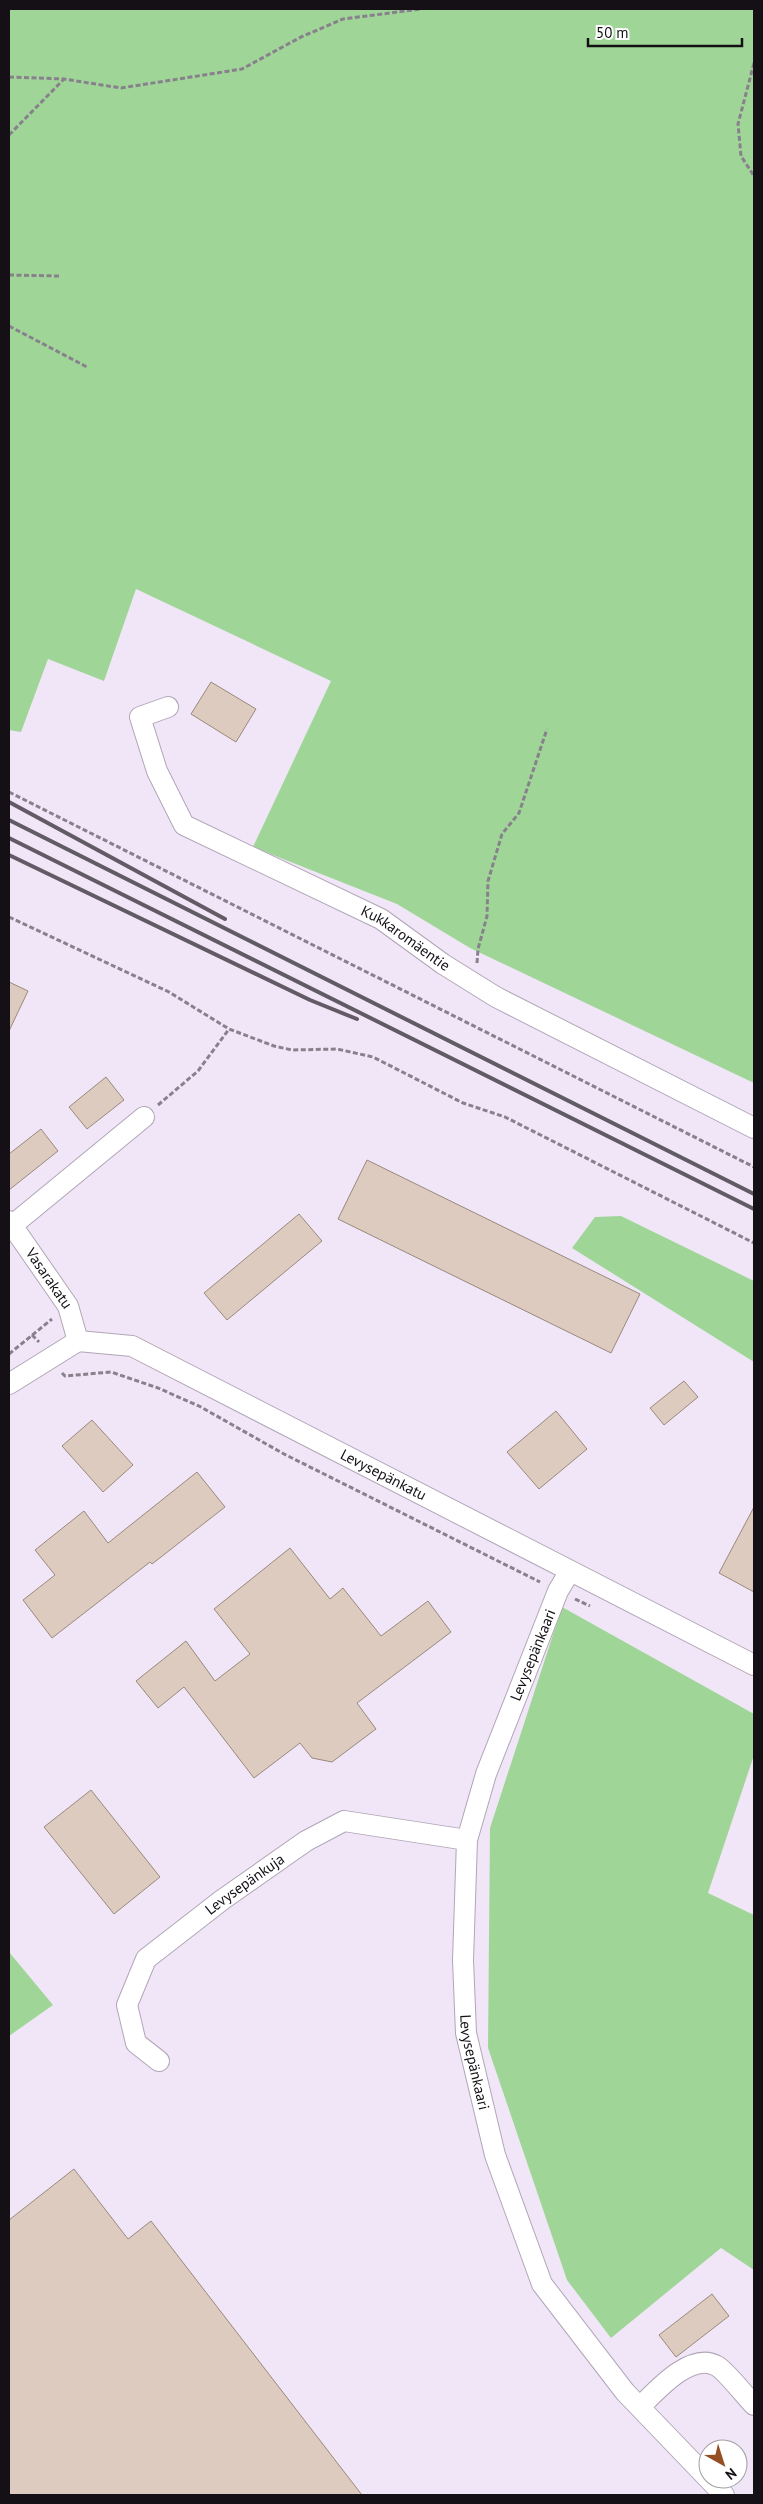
<svg xmlns="http://www.w3.org/2000/svg" width="763" height="2504" viewBox="0 0 763 2504" font-family="'PT Sans',sans-serif">
<style>
.green{fill:#9fd697}
.building{fill:#dccbbe;stroke:#99897d}
.lines{fill:none;stroke-linecap:round;stroke-linejoin:round}
.minor-casing{stroke:#b1a6b7;stroke-width:22}
.path{stroke:#88808c;stroke-width:3;stroke-dasharray:5 2.5;stroke-linecap:butt}
.minor{stroke:#fff;stroke-width:20}
.rail{stroke:#615b65;stroke-width:4}
.labels{text-anchor:middle;stroke-width:4;stroke-linejoin:round;paint-order:stroke}
.street-label{font-size:15px;fill:#141016;stroke:#fff}
</style>
<rect width="100%" height="100%" fill="#f1e6f7"/>
<path class="green" d="M9 9H754V1083L470 948 397 904 253 847 331 681 136 589 104 681 48 659 21 732 9 730Z
M621 1216 754 1281V1362L572 1248 595 1217Z
M562 1607 754 1714V1755L708 1893 754 1915V2270L721 2248 611 2338 567 2280 488 2048 490 1828Z
M9 1952 53 2005 9 2036Z"/>
<path class="building" d="M211 682 256 709 236 742 191 714Z
M9 982 28 991 9 1031Z
M106 1077 124 1100 87 1129 69 1107Z
M41 1129 58 1151 9 1190V1154Z
M367 1160 640 1294 611 1353 338 1219Z
M299 1214 322 1241 227 1320 204 1293Z
M684 1381 698 1397 664 1425 650 1408Z
M556 1411 587 1449 539 1489 507 1452Z
M92 1420 133 1465 103 1492 62 1446Z
M197 1472 225 1507 152 1564 150 1562 52 1638 23 1600 55 1575 35 1550 84 1511 108 1543Z
M754 1507V1592L719 1573Z
M290 1548 330 1599 343 1588 381 1636 428 1601 451 1632 357 1703 376 1729 332 1762 312 1758 300 1743 254 1778 184 1687 158 1708 136 1681 186 1641 215 1681 250 1654 214 1609Z
M91 1790 160 1877 114 1914 44 1827Z
M74 2169 128 2239 151 2221 362 2495H9V2220Z
M712 2294 729 2316 676 2357 659 2335Z"/>
<g class="lines">
<g class="minor-casing">
<g id="minor">
<path id="s1" d="M168 707 140 717 157 771 184 825 381 919 443 964 496 997 754 1128"/>
<path id="s2" d="M9 1221 68 1306 78 1341"/>
<path d="M9 1228 144 1117"/>
<path id="s3" d="M9 1384 78 1341 132 1346 754 1665"/>
<path id="s4" d="M570 1571 558 1591 486 1774 467 1840 463 1960 466 2033 495 2155 542 2284 625 2392 724 2495"/>
<path id="s5" d="M159 2061 136 2043 127 2005 146 1959 222 1900 306 1841 344 1821 467 1840"/>
<path d="M640 2407C656 2391 691 2351 717 2366 727 2372 745 2396 754 2405"/>
</g>
</g>
<path class="path" d="M754 63 738 124 741 156 754 176
M9 77 64 79 121 88 242 69 301 37 343 19 421 9
M9 135 64 79
M9 275 60 276
M9 326 87 367
M9 792 754 1167
M9 917 169 992 229 1029 274 1046 292 1050 337 1049 373 1057 463 1103 505 1117 754 1243
M477 963 478 949 487 916 488 881 502 834 519 813 547 729
M158 1105 198 1071 229 1029
M32 1335 39 1342
M9 1354 52 1319
M62 1373 65 1376 111 1372 158 1388 199 1406 284 1454 540 1582
M575 1599 590 1606"/>
<use href="#minor" class="minor"/>
<path class="rail" d="M9 802 225 919
M9 820 754 1194
M9 838 754 1209
M9 855 310 1000 357 1019"/>
</g>
<g class="labels">
<g class="street-label">
<text dy="5" stroke="none"><textPath href="#s1" startOffset="396">Kukkaromäentie</textPath></text>
<text dy="5" stroke="none"><textPath href="#s2" startOffset="70">Vasarakatu</textPath></text>
<text dy="5" stroke="none"><textPath href="#s3" startOffset="418">Levysepänkatu</textPath></text>
<text transform="translate(533 1655) rotate(-68)" y="5">Levysepänkaari</text>
<text dy="5" stroke="none"><textPath href="#s5" startOffset="242">Levysepänkuja</textPath></text>
<text dy="5" stroke="none"><textPath href="#s4" startOffset="512">Levysepänkaari</textPath></text>
</g>
</g>
<rect width="763" height="2504" fill="none" stroke="#141016" stroke-width="20"/>
<g transform="translate(723 2464) rotate(141)"><circle r="24" fill="#ffffff" stroke="#a19fa2"/>
<path d="M0-4L9 19L0 12L-9 19Z" fill="#945022"/>
<text y="-8" font-size="14" font-weight="bold" text-anchor="middle" fill="#141016">N</text>
</g>
<path d="M588 38v8h154v-8" fill="none" stroke="#141016" stroke-width="2.5"/>
<text x="596" y="38" font-size="15" fill="#141016" stroke="#ffffff" stroke-width="4" paint-order="stroke">50 m</text>
</svg>
